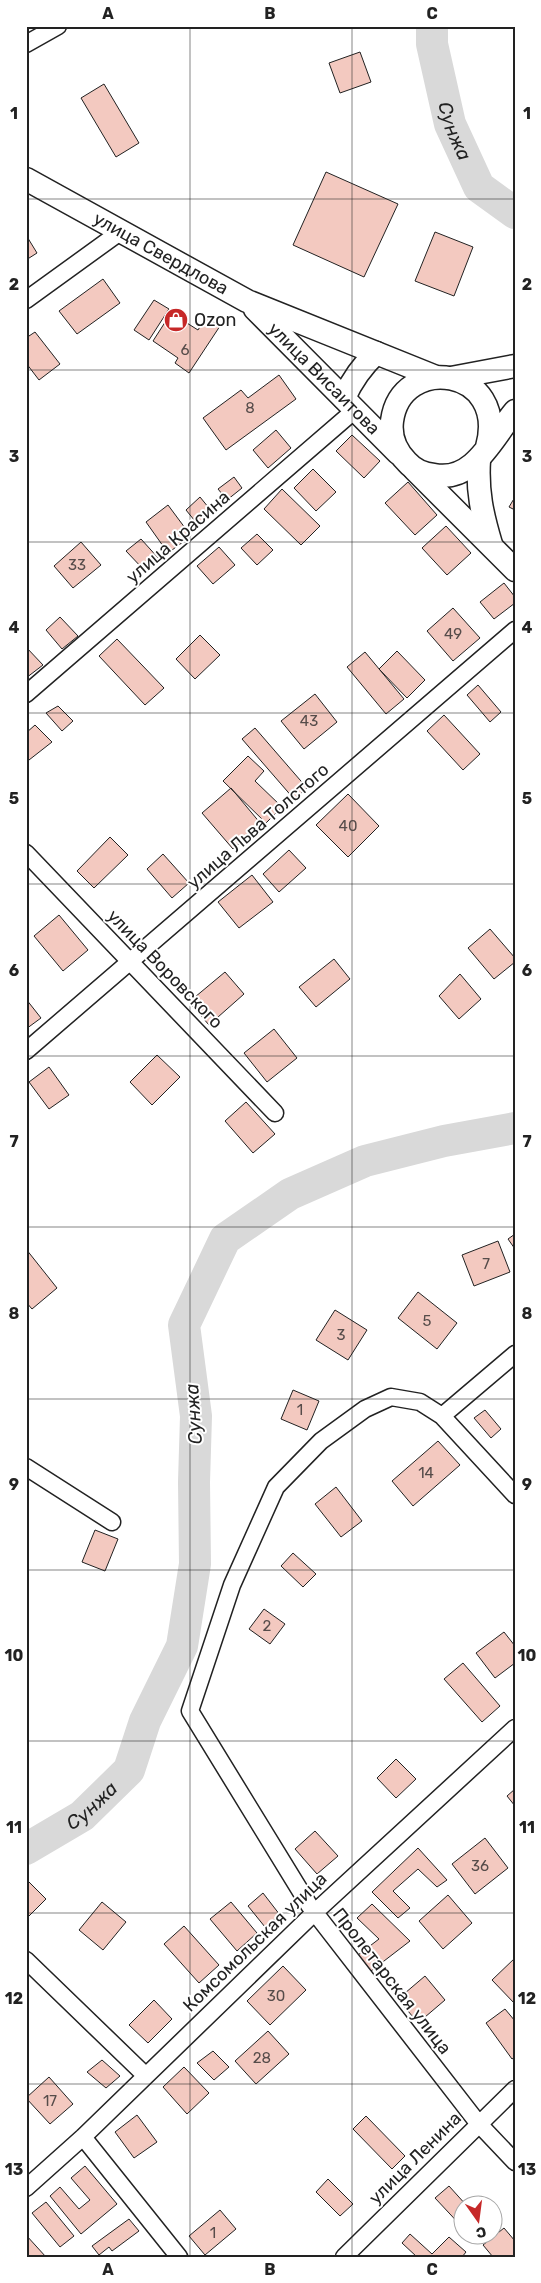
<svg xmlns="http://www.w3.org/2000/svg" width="541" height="2283" viewBox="0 0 541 2283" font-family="Rubik,sans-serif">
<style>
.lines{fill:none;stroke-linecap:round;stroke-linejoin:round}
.river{stroke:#d9d9d9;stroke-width:32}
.building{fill:#f3c9c0;stroke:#222}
.street-casing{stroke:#222;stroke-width:19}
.secondary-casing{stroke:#222;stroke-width:25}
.street{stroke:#fff;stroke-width:16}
.secondary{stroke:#fff;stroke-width:22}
.grid{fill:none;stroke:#222;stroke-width:1;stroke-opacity:0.55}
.labels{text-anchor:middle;stroke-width:4;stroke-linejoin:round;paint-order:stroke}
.number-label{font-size:15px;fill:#564c4a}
.street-label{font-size:18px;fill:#222;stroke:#fff}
.poi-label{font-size:18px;fill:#222;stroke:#fff;text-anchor:start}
.water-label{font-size:19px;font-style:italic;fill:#222;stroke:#fff}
.neatline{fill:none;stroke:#222;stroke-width:2}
.grid-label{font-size:16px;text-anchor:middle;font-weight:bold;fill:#222}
</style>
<rect width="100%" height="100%" fill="#fff"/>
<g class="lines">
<g class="river">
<path id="s1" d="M432 26V44L450 124 479 187 515 213"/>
<path id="s2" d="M26 1849 82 1816 129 1770 145 1721 182 1646 195 1564 194 1482 196 1416 184 1325 225 1239 290 1194 365 1161 444 1141 515 1128"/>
</g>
</g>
<path class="building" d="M360 52 371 82 340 93 329 63Z
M104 84 139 143 116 157 81 98Z
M326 172 398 204 364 277 293 245Z
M435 232 473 247 454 296 415 281Z
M26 235 37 253 26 260Z
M103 279 120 303 77 334 59 311Z
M154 300 169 309 149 340 134 330Z
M171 313 198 330 206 317 220 326 189 373 175 363 178 358 153 341Z
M35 332 60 364 39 380 26 363V338Z
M279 375 296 399 226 450 203 418 241 390 248 398Z
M276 430 291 448 268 468 253 450Z
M352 435 380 461 364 478 336 451Z
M313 469 336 492 316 511 294 488Z
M234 477 242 488 227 500 218 489Z
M408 482 437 515 415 535 385 503Z
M282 489 320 526 301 545 264 509Z
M200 497 213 513 199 526 186 510Z
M515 497V510L509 507Z
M168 505 191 536 168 553 146 522Z
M446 526 471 553 447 575 422 548Z
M257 534 273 550 257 565 241 548Z
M141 539 160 560 145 571 126 551Z
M81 542 101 565 73 588 54 566Z
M219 547 235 565 213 584 197 566Z
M504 583 515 597V603L494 619 480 602Z
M453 608 480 638 453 661 427 631Z
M60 617 78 636 62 649 46 630Z
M200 635 220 655 195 679 176 659Z
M117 639 164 688 145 705 99 656Z
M26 647 43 665 26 678Z
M397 651 425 680 407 698 379 669Z
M365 652 404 699 386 714 347 667Z
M478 685 501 712 490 722 467 695Z
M315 694 337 722 304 749 281 721Z
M58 706 73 721 62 731 46 713Z
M444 715 480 754 463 770 427 731Z
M35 725 52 742 29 760 26 757V733Z
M255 728 307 788 294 799 242 739Z
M248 756 264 771 255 781 282 807 266 823 223 781Z
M231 788 261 824 233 849 202 813Z
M348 794 379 826 348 857 316 825Z
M110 837 128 855 94 888 77 871Z
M289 850 306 868 279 892 263 874Z
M163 854 189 883 172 898 147 869Z
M252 875 273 902 239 928 218 902Z
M59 915 88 950 63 971 34 936Z
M490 929 515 958V962L494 979 468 948Z
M334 959 350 979 316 1007 299 987Z
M225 972 244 994 209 1025 189 1002Z
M460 974 481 999 459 1019 439 996Z
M26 999 41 1018 26 1029Z
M274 1029 297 1058 267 1082 244 1053Z
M157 1055 180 1077 152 1105 130 1082Z
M49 1067 69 1095 49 1109 29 1082Z
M246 1102 275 1134 253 1153 225 1121Z
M515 1234V1249L508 1239Z
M498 1241 510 1272 474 1286 462 1255Z
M26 1249 57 1288 32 1309 26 1302Z
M418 1292 457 1323 437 1349 398 1318Z
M335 1310 367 1330 348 1360 316 1340Z
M293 1390 319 1401 307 1430 281 1419Z
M485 1410 501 1429 491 1438 474 1418Z
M438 1441 460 1465 413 1506 392 1481Z
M336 1487 362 1521 341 1537 315 1504Z
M95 1530 118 1539 105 1571 82 1562Z
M293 1553 316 1574 303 1587 281 1566Z
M264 1609 285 1624 270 1644 249 1629Z
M504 1632 515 1646V1663L495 1678 476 1653Z
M463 1663 500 1706 482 1722 444 1679Z
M396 1759 416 1779 396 1798 377 1778Z
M515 1789V1806L507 1796Z
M315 1831 338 1856 317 1874 295 1849Z
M485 1838 508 1868 475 1894 452 1864Z
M418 1848 447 1880 437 1887 418 1869 393 1891 410 1908 398 1918 372 1892Z
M28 1881 46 1899 26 1919V1883Z
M263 1893 280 1915 265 1927 248 1906Z
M448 1895 472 1923 443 1949 419 1921Z
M102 1902 126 1922 103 1950 79 1930Z
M231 1902 257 1933 237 1951 210 1919Z
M372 1904 410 1941 371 1971 358 1955 379 1939 357 1918Z
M184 1926 219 1965 199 1983 164 1944Z
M515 1958V2004L492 1980Z
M283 1966 306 1990 270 2025 247 2001Z
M425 1976 445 2000 418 2023 398 1999Z
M154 2000 172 2019 148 2043 129 2025Z
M505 2009 515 2021V2057L512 2059 486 2023Z
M268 2031 289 2054 256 2084 235 2061Z
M213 2051 229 2067 214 2080 197 2063Z
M102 2060 120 2076 106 2088 87 2072Z
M184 2067 209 2093 187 2114 163 2087Z
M49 2077 73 2104 50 2124 26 2098Z
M137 2115 157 2142 134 2158 115 2132Z
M366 2116 405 2156 392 2169 353 2129Z
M85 2166 117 2204 81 2234 50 2196 60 2187 79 2209 90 2200 71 2178Z
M328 2179 353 2204 340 2216 316 2192Z
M449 2186 467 2206H464V2229L435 2198Z
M46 2202 74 2236 60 2247 32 2213Z
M220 2210 236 2229 205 2255 189 2236Z
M129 2219 139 2231 112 2251 109 2247 99 2255 92 2246Z
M504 2228 515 2241V2257H493L483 2245Z
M410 2234 432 2254 449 2237 466 2252 462 2257H417L402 2243Z
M26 2235 46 2257H26Z"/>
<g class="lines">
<g class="street-casing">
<path id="street" d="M26 44 58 26
M26 300 120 232
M26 694 355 410
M26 853 275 1113
M26 1051 515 630
M442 1416 515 1354
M26 1467 112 1522
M515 1495 442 1416 420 1402 391 1397 365 1409 321 1441 276 1487 232 1585 190 1711 309 1905 478 2123 515 2162
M26 1960 146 2076
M83 2137 179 2257
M26 2188 83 2137 314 1913 515 1728
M344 2257 515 2089"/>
</g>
<g class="secondary-casing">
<g id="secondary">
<path id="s3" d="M26 179 247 301 436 377"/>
<path id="s4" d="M255 309 398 453"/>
<path d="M451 378 515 366"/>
<path d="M344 398C352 380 361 367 376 353"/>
<path d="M487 447C509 367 401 353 392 421 390 437 396 451 407 462 414 470 423 474 434 475 474 483 493 437 515 411"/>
<path d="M479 460C477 491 482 514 491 544"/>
<path d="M415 470 515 570"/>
</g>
</g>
<use href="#street" class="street"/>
<use href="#secondary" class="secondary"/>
</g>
<path class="grid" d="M190 26V2257M352 26V2257M26 199H515M26 370H515M26 542H515M26 713H515M26 884H515M26 1056H515M26 1227H515M26 1399H515M26 1570H515M26 1741H515M26 1913H515M26 2084H515"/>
<defs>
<g id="shop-disc" transform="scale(1.25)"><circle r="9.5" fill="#c62828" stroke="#fff"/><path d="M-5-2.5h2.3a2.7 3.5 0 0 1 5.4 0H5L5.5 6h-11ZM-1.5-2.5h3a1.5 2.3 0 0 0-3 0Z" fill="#fff"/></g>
</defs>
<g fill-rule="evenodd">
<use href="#shop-disc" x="176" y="320"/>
</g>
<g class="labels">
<g class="number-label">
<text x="185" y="355">6</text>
<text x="250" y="413">8</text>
<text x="77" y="570">33</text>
<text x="453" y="639">49</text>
<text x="309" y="726">43</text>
<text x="348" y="831">40</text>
<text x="486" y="1269">7</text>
<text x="427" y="1326">5</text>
<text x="341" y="1340">3</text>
<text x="300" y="1415">1</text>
<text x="426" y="1478">14</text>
<text x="267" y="1631">2</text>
<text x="480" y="1871">36</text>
<text x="276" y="2001">30</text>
<text x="262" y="2063">28</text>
<text x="50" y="2106">17</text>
<text x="213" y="2238">1</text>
</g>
<g class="street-label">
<text dy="6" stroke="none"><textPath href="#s3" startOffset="154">улица Свердлова</textPath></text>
<text dy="6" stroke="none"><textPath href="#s4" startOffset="98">улица Висаитова</textPath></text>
<text transform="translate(178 537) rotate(-41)" y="6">улица Красина</text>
<text transform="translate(258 826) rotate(-41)" y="6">улица Льва Толстого</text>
<text transform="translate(165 969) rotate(46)" y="6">улица Воровского</text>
<text transform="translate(255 1942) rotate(-44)" y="6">Комсомольская улица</text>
<text transform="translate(392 1981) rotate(52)" y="6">Пролетарская улица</text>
<text transform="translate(415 2158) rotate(-45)" y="6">улица Ленина</text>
</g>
<g class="poi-label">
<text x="194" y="326">Ozon</text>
</g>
<g class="water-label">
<text dy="7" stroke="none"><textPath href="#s1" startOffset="108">Сунжа</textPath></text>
<text transform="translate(193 1414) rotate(-94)" y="7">Сунжа</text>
<text dy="7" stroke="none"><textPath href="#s2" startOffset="79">Сунжа</textPath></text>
</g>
</g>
<rect width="541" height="2283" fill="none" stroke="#ffffff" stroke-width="55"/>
<g transform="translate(478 2220) rotate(166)"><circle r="24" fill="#ffffff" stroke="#a7a7a7"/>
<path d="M0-4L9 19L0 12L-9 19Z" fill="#c62828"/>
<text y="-8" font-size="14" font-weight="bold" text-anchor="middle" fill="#222222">С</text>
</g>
<rect x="28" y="28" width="486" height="2228" class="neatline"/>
<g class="grid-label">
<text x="108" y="19">A</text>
<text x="270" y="19">B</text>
<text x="432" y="19">C</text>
<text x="14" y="119">1</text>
<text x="527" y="119">1</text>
<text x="14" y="290">2</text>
<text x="527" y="290">2</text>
<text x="14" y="462">3</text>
<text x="527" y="462">3</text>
<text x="14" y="633">4</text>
<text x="527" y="633">4</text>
<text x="14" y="804">5</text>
<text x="527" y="804">5</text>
<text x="14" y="976">6</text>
<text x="527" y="976">6</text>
<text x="14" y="1147">7</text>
<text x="527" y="1147">7</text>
<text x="14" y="1319">8</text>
<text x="527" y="1319">8</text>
<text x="14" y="1490">9</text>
<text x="527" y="1490">9</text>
<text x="14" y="1661">10</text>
<text x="527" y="1661">10</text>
<text x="14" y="1833">11</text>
<text x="527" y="1833">11</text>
<text x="14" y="2004">12</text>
<text x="527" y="2004">12</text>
<text x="14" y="2175">13</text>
<text x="527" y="2175">13</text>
<text x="108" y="2275">A</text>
<text x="270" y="2275">B</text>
<text x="432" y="2275">C</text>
</g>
</svg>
